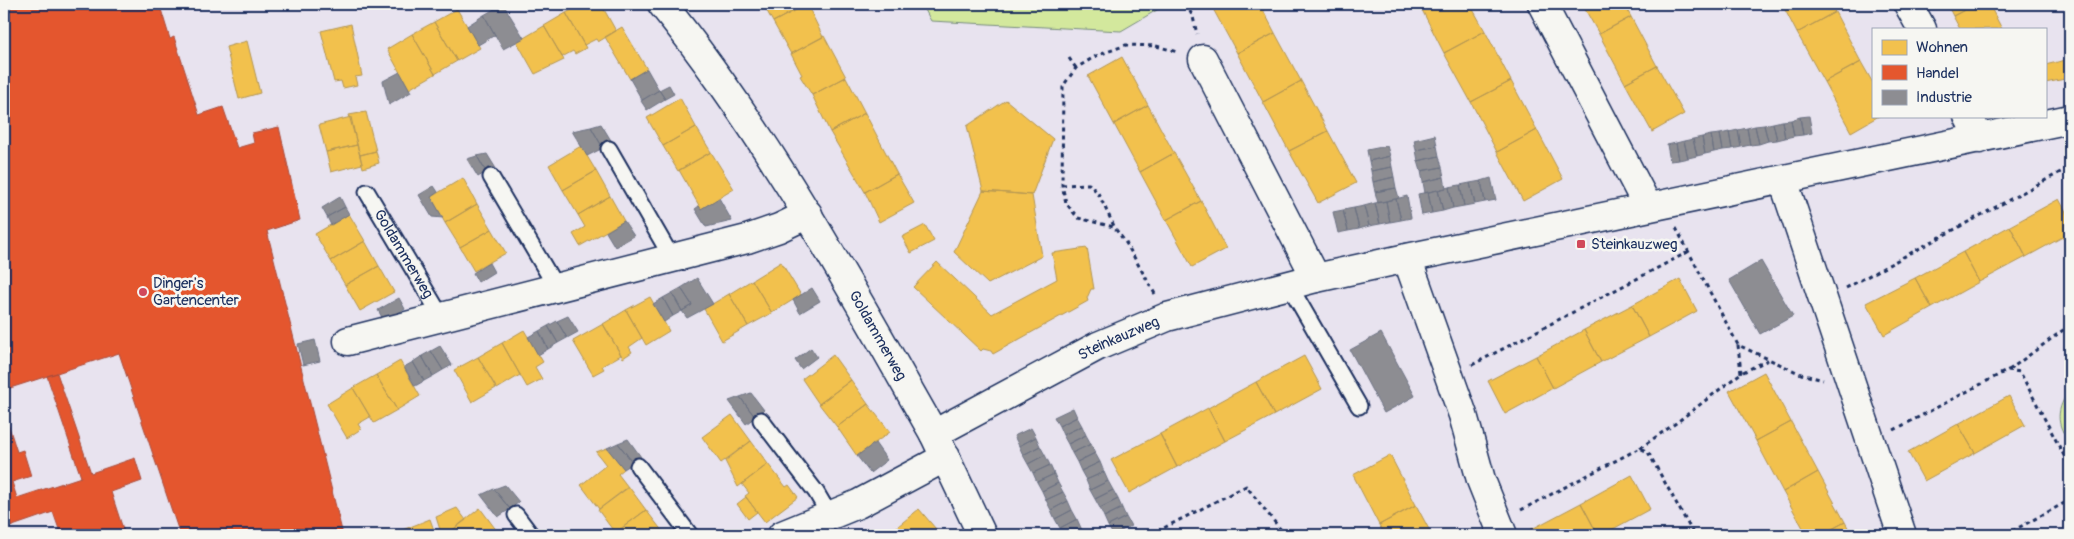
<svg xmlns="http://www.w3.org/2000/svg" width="2074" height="539" viewBox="0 0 2074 539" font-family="Pangolin,sans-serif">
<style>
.green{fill:#d3e89d;stroke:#778c7e}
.homes{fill:#f2c14e;stroke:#b29553}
.shops{fill:#e4572e;stroke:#a84b3c}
.industry{fill:#8d8d92;stroke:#6b7182}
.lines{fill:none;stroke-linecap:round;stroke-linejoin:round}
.lane-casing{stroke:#1b2f5e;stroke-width:19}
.street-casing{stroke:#1b2f5e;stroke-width:31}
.secondary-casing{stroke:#1b2f5e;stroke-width:31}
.path{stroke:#1b2f5e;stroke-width:3;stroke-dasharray:4 4;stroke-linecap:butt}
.lane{stroke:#f6f6f2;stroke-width:15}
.street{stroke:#f6f6f2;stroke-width:28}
.secondary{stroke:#f6f6f2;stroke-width:28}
.poi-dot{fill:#d1495b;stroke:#f6f6f2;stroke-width:2}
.labels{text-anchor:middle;stroke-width:5;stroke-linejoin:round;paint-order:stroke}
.poi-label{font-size:15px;fill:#1b2f5e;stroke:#f6f6f2;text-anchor:start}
.street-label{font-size:15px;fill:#1b2f5e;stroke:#f6f6f2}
</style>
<rect width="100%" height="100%" fill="#e8e3ef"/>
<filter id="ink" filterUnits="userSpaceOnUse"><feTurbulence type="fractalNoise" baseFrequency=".02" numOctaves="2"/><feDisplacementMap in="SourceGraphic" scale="10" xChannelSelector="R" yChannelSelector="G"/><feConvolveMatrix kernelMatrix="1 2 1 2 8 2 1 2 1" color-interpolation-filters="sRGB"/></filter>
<g filter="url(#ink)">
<path class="green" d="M922 4H1167L1121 31 931 21Z
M2070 390V442C2055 425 2056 408 2070 390Z"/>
<path class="homes" d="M583 4H601L616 31 598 42 596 39 584 45 566 13Z
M763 4H807L773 22Z
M807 4 823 37 791 54 773 22Z
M1218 4H1260L1275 33 1237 53 1212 7Z
M1419 4H1470L1485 31 1444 53Z
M1582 4H1624L1631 17 1599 34Z
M1782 4H1830L1835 12 1797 33Z
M1947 4H1976L1953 16Z
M1976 4H1989L2002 29H1960L1953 16Z
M457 9 480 48 457 61 434 22Z
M1835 12 1861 62 1824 82 1797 33Z
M566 13 586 48 575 54 573 51 562 57 544 26Z
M1631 17 1657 66 1625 83 1599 34Z
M434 22 457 61 435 74 412 34Z
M351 24 362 76 355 77 357 85 343 88 341 81 334 82 321 31Z
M544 26 564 60 535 74 517 42Z
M622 27 647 69 630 79 605 37Z
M1485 31 1511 81 1471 102 1444 53Z
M1275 33 1301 81 1263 102 1237 53Z
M412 34 435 74 409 89 387 49Z
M824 36 846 77 812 95 800 76 802 75 791 54Z
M247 41 260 93 239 99 226 47Z
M1122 57 1148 105 1114 124 1088 76Z
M2066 60 2070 78 2045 83V65Z
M1861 62 1873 83V116H1879L1851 132 1824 82Z
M1657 66 1684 114 1652 132 1625 83Z
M846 77 865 113 830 132 812 95Z
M1301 81 1328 131 1289 151 1263 102Z
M1511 81 1537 130 1497 152 1471 102Z
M680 98 696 127 663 146 647 118Z
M1006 100 1053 139 1032 195 983 191 967 126Z
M1148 105 1174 153 1140 172 1114 124Z
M366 112 376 151 360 155 349 115Z
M865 113 897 174 865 192 830 132Z
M351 117 357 145 326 152 319 125Z
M696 127 711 152 678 171 663 146Z
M1537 130 1563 179 1523 201 1497 152Z
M1328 131 1356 183 1318 203 1289 151Z
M357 145 362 164 331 172 326 152Z
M581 146 596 171 563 190 549 165Z
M376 151 379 163 363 168 360 155Z
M711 152 734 189 701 209 679 170Z
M1174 153 1201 201 1166 220 1140 172Z
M596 171 610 196 578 215 563 190Z
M897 174 914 203 879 222 865 192Z
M463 178 477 204 445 223 431 197Z
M983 191 1032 195 1042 256 988 284 954 252Z
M610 196 624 221 580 246 573 234 585 227 578 215Z
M2059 199 2070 219V233L2026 257 2010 226Z
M1201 201 1226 249 1192 267 1166 220Z
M477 204 492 229 460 247 445 223Z
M349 214 365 241 331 261 315 234Z
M925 225 934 241 911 253 902 237Z
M2010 226 2026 257 1979 282 1963 252Z
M492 229 506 253 474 271 460 247Z
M365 241 379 266 345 285 331 261Z
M1087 248 1094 289H1091L1087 298 1088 301 993 354 991 351 983 349 981 351 913 287 937 262 992 314 1057 279 1052 253Z
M1963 252 1979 282 1932 308 1915 278Z
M781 262 801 295 772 313 752 280Z
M379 266 394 292 360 311 345 285Z
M1915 278 1932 308 1884 335 1866 303Z
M1680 279 1697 311 1649 337 1632 305Z
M752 280 772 313 748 326 729 294Z
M729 294 748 326 722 341 704 309Z
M650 297 669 331 646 345 626 310Z
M1632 305 1649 337 1601 362 1584 330Z
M626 310 642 338 629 347 632 352 623 358 603 324Z
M603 324 621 355 602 366 604 369 593 375 573 341Z
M524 330 543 362 535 367 542 379 527 387 502 343Z
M1584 330 1601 362 1553 388 1536 356Z
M502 343 520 375 497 389 478 357Z
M833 355 851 380 819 404 802 379Z
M1304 356 1322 389 1274 415 1256 382Z
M1536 356 1553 388 1505 414 1488 381Z
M478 357 496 388 472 402 454 370Z
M400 361 420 396 397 410 376 375Z
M1764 372 1791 422 1756 441 1729 391Z
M376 375 397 410 374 423 353 388Z
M851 380 868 404 837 427 819 404Z
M1256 382 1274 415 1225 441 1208 408Z
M353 388 370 417 358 424 361 429 347 438 327 404Z
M2009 396 2025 425 1975 453 1958 424Z
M868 404 890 432 857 456 837 427Z
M1208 408 1225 441 1177 467 1160 434Z
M732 415 751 441 721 463 702 437Z
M1791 422 1818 472 1783 492 1756 441Z
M1958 424 1975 453 1924 481 1908 452Z
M1160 434 1177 467 1129 493 1111 460Z
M751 441 768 464 738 487 725 461Z
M607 448 624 469 618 474 628 487 599 509 581 485 606 465 596 452Z
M1390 455 1416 505 1379 525 1353 475Z
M768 464 786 487 789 485 798 497 765 522 745 496 749 493 742 484Z
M1818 472 1845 522 1821 535H1807L1783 492Z
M1632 475 1650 509 1602 535H1598L1581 503Z
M629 487 646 510 615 533 598 510Z
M746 497 757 512 748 519 737 504Z
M1581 503 1598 535H1533L1530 530Z
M1416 505 1432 535H1385L1379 525Z
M457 508 466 520 450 532 441 533 436 517Z
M480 508 500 535H453L450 532Z
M919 509 941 535H887Z
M646 510 663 532 659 535H619L617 532Z
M430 519 435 533 430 535H390Z
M1845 522 1852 535H1821Z"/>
<path class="shops" d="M9 5 160 6 170 39 174 37 199 115 223 107 237 148 254 143 252 133 279 127 300 220 267 231 343 535H180L119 353 4 390V12L11 9Z
M57 373 91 473 135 458 142 481 111 492 125 535H61L53 512 4 529V457L8 456 4 442V411L17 452 23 450 31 476 12 482 17 498 81 477 47 376Z"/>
<path class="industry" d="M503 4 524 38 503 49 484 15Z
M484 15 495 35 478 45 467 26Z
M647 69 659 90 642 100 630 79Z
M400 72 411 92 389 105 383 81Z
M669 85 674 94 665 99 659 90Z
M659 90 665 99 647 110 641 101Z
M1809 116 1812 133 1803 135 1800 117Z
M1800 117 1803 135 1794 136 1791 120Z
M1791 120 1794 136 1785 138 1782 121Z
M1782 121 1785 138 1777 140 1773 123Z
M1773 123 1777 140 1768 141 1764 125Z
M601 124 612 142 603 148 591 127Z
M1764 125 1768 141 1759 144 1755 126Z
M1755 126 1759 144 1750 145 1747 128Z
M591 127 603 148 587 156 572 131Z
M1747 128 1750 145 1741 147 1738 130Z
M1738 130 1741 147 1732 149 1729 132Z
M1729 132 1732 149 1723 150 1720 134Z
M1720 134 1723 150 1714 152 1711 135Z
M1435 135 1437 146 1416 150 1414 140Z
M1711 135 1714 152 1705 154 1702 137Z
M1702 137 1705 154 1697 156 1693 139Z
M1693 139 1697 156 1688 158 1684 141Z
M1684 141 1688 158 1679 160 1676 143Z
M1676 143 1679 160 1670 161 1667 145Z
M1387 146 1390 156 1369 161 1367 150Z
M1437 146 1439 156 1418 161 1416 150Z
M487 154 495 167 486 172 477 156Z
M477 156 486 172 478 177 467 159Z
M1390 156 1392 167 1371 171 1369 161Z
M1439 156 1442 167 1421 171 1418 161Z
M1392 167 1394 177 1373 182 1371 171Z
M1442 167 1444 177 1423 182 1421 171Z
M1394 177 1396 188 1375 192 1373 182Z
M1444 177 1446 188 1425 193 1423 182Z
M1491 178 1496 200 1485 202 1481 181Z
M1481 181 1485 202 1475 204 1470 183Z
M1470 183 1475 204 1464 206 1460 185Z
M1460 185 1464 206 1453 208 1449 187Z
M434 186 438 192 431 197 443 218 432 217 419 195Z
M1449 187 1453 208 1443 211 1438 190Z
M1396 188 1399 198 1378 203 1375 192Z
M1438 190 1443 211 1432 213 1428 192Z
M1428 192 1432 213 1422 215 1418 194Z
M1407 196 1411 218 1401 220 1396 199Z
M340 197 345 207 327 217 322 208Z
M719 198 732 221 706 227 695 209 699 206 701 209Z
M1396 199 1401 220 1390 222 1386 201Z
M1386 201 1390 222 1380 224 1375 203Z
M1375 203 1380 224 1369 226 1364 206Z
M1364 206 1369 226 1359 229 1354 208Z
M345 207 349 214 331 225 327 217Z
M1354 208 1359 229 1348 231 1343 210Z
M1343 210 1348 231 1338 233 1333 212Z
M624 221 634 236 615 247 606 232Z
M1761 261 1793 316 1760 334 1729 280Z
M489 263 494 272 478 282 473 273Z
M697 278 713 304 687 318 682 311 692 305 681 288Z
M681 288 692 305 682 311 672 293Z
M812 288 820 301 800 313 793 300Z
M672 293 682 311 673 316 663 298Z
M399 298 405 309 384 321 378 310Z
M663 298 673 316 664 322 653 304Z
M568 316 578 332 567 338 557 321Z
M557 321 567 338 558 343 548 326Z
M548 326 558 343 548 349 539 331Z
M539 331 548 349 538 355 528 337Z
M1381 333 1415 396 1384 413 1350 350Z
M315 340 320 361 303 365 298 344Z
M440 346 452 365 443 370 431 351Z
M811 348 817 357 801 369 795 360Z
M431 351 443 370 433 376 422 356Z
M422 356 433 376 424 381 413 362Z
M413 362 424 381 415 386 404 367Z
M751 393 764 410 755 417 740 397Z
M740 397 755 417 746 424 729 401Z
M1073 408 1077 417 1059 426 1054 417Z
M1077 417 1082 426 1063 435 1059 426Z
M1082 426 1086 435 1068 444 1063 435Z
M1031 428 1036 437 1019 446 1014 436Z
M1086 435 1091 444 1072 453 1068 444Z
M1036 437 1040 446 1023 455 1019 446Z
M628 439 641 457 633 463 618 443Z
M618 443 633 463 624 469 607 448Z
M875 443 887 460 870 473 857 456Z
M1091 444 1095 453 1077 462 1072 453Z
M1040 446 1045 455 1028 464 1023 455Z
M1095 453 1100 462 1081 471 1077 462Z
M1045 455 1050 465 1033 473 1028 464Z
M1100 462 1104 472 1086 480 1081 471Z
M1050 465 1054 474 1037 482 1033 473Z
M1104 472 1108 481 1090 490 1086 480Z
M1054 474 1058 483 1042 491 1037 482Z
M1108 481 1113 490 1095 499 1090 490Z
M1058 483 1063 492 1046 500 1042 491Z
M505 485 519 502 510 509 494 489Z
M494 489 510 509 498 517 481 495Z
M1113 490 1118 499 1100 508 1095 499Z
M1063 492 1068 501 1051 510 1046 500Z
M1118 499 1122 508 1104 517 1100 508Z
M1068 501 1072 510 1055 519 1051 510Z
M1122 508 1126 517 1108 526 1104 517Z
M1072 510 1077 519 1060 528 1055 519Z
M1126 517 1131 526 1113 535 1108 526Z
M1077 519 1081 528 1068 535H1064L1060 528Z
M1081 528 1085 535H1068Z"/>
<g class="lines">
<g class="lane-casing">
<g id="lane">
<path d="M609 149 672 258"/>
<path d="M491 177 556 287"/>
<path id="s1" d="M367 192 441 316"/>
<path d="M1289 285 1359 406"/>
<path d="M761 420 816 492 830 516"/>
<path d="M638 466 690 535"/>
<path d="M516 515 531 535"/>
</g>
</g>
<g class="street-casing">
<g id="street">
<path id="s2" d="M662 4C769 136 850 287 934 434"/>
<path d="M1542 4 1648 207"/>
<path d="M1908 4 1922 29"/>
<path d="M1203 59 1316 278"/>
<path d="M1968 116 1980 139"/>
<path d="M1783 180 1902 535"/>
<path d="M1407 258 1463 415 1481 480 1503 535"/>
<path d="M348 341 747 239 779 228 808 214"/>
<path d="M782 535 858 504 946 457"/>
</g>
</g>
<g class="secondary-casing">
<g id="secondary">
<path id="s3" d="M982 535 934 434 1098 346 1167 317 1316 278 1407 258 2070 119"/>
</g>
</g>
<path class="path" d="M1186 4 1193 17 1197 34
M1069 58 1076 68
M1062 185 1089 184 1098 193 1114 226
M1676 228 1738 345 1801 374 1823 380
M1846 288 2070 167
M1155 294 1126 243 1114 227 1078 218 1066 203 1062 185 1063 86 1076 68 1096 56 1126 45 1156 46 1178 52
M1738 345 1741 373
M1472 365 1688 252
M2009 370 2070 325
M1894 430 2008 370 2020 372 2070 467
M1640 448 1676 423 1741 373 1770 359
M1521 510 1640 448 1648 452 1694 535
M1150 535 1246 486 1285 535
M2005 535 2070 500"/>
<use href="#lane" class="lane"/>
<use href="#street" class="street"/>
<use href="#secondary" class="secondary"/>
</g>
</g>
<g class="poi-dot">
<rect x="1576" y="239" width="10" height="10" rx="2.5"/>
<circle cx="143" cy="292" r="5"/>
</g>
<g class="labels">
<g class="poi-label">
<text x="1591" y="249">Steinkauzweg</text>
<text x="153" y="288">Dinger's<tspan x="153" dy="17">Gartencenter</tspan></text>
</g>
<g class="street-label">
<text dy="5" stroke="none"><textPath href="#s1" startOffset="72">Goldammerweg</textPath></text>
<text dy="5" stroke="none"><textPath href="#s2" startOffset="396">Goldammerweg</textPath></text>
<text dy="5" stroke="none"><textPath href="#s3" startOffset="320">Steinkauzweg</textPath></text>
</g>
</g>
<rect width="2074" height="539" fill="none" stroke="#f6f6f2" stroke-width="20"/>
<rect x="10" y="10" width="2054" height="519" fill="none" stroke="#1b2f5e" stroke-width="2" filter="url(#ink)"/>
<rect x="1872" y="28" width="175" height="90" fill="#f6f6f2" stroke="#9ea6b7"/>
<rect x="1882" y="40" width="25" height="15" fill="#f2c14e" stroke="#9ea6b7"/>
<text x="1916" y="52" font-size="15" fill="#1b2f5e">Wohnen</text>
<rect x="1882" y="65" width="25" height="15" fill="#e4572e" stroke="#9ea6b7"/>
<text x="1916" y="78" font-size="15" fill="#1b2f5e">Handel</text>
<rect x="1882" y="90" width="25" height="15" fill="#8d8d92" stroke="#9ea6b7"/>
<text x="1916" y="102" font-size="15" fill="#1b2f5e">Industrie</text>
</svg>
